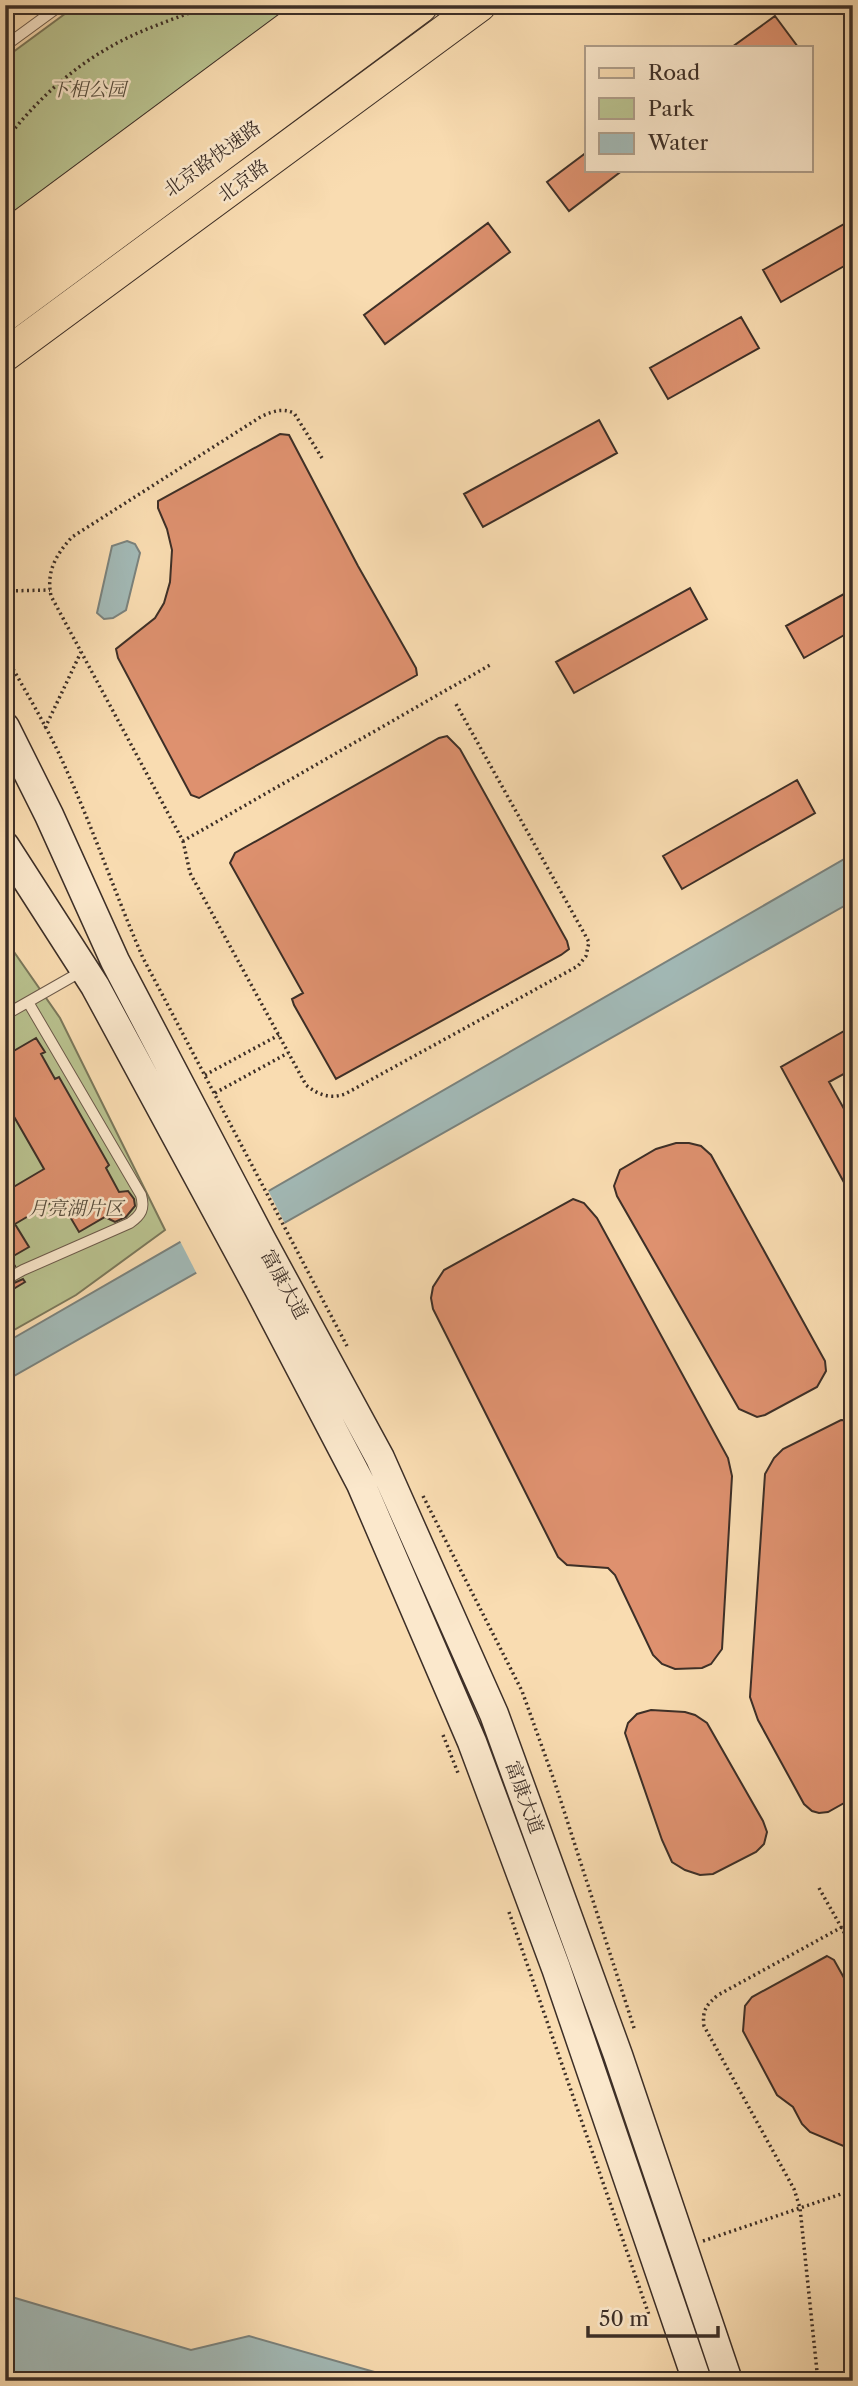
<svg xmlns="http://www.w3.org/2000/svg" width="858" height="2386" viewBox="0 0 858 2386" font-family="'Libre Caslon Text','Noto Serif SC',serif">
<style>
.green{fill:#b9c28f;stroke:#7b785b;stroke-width:2}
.water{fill:#a2b9b6;stroke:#7a827d;stroke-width:2}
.pier{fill:#f9dcb1}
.building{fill:#de916f;stroke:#3d2f27;stroke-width:2}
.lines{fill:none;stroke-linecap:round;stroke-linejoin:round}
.lane-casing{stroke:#6c5a4a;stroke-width:12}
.secondary-casing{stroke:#3d2f27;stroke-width:31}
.primary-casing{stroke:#3d2f27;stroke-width:34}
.highway-casing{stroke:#3d2f27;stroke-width:39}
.path{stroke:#3d2f27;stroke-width:3.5;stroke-dasharray:2 3.5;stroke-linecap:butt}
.lane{stroke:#fbe8cc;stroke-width:10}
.secondary{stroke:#fbe8cc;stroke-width:28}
.primary{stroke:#f9dcb1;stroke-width:32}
.highway{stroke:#f9dcb1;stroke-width:37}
.labels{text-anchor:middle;stroke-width:5;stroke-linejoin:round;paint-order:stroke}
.park-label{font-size:19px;font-style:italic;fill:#564c3c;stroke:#fbe8cc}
.street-label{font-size:19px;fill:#3d2f27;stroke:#fbe8cc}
</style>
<rect width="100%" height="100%" fill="#f9dcb1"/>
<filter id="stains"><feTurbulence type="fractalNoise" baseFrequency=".00286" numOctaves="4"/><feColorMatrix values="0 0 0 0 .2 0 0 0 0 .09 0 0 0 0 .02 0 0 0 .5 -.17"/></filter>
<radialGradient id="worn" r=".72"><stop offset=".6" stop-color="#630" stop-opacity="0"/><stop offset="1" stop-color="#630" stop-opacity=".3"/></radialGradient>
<path class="green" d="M77 5H323L5 244V58Z
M5 939 60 1018 165 1230 76 1295 5 1335Z"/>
<path class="water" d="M127 541 135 544 140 553 126 610 113 618 104 619 97 613 112 546Z
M853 854V901L5 1381V1343Z
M5 2295 191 2350 249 2336 406 2381H5Z"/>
<path class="pier" d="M267 1188 286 1226 198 1276 179 1239Z"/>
<path class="building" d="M775 16 798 47H732Z
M587 152V170H623L569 211 547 182Z
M853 219V261L781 302 763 270Z
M488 223 510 252 385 344 364 315Z
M741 317 759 348 668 399 650 368Z
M599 420 617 453 483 527 464 494Z
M280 434 289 435 358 566 416 668 417 675 199 798 191 795 118 658 116 649 155 618 164 603 170 582 172 550 167 529 158 508V501Z
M690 588 707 619 574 693 556 662Z
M853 589V630L804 658 786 626Z
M447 736 460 749 567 941 569 949 561 955 336 1079 294 1005 292 999 303 993 230 863 235 853 439 738Z
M797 780 815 813 682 889 663 856Z
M853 1026V1069L829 1082 853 1125V1199L781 1067Z
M36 1038 45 1052 41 1054 55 1079 59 1077 109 1165 106 1168 119 1192 128 1191 134 1199 135 1206 126 1217 115 1222 105 1217 79 1232 59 1198 15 1224 29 1247 10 1258 15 1266 5 1271V1192L44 1169 5 1101V1056Z
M676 1143H689L701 1146 711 1155 825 1361 826 1371 817 1387 765 1415 757 1417 739 1409 617 1196 614 1186 620 1170 656 1149Z
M573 1199 584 1203 597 1218 728 1458 732 1476 722 1649 711 1664 702 1668 675 1669 662 1664 653 1655 615 1575 608 1568 567 1565 558 1557 433 1309 431 1298 433 1287 444 1270Z
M23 1279 25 1282 5 1294V1287Z
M841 1420 853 1421V1798L828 1812 819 1813 812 1811 804 1804 758 1720 750 1697 765 1474 774 1458 783 1449Z
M651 1710 685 1712 695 1715 707 1723 763 1821 767 1832 764 1844 756 1852 713 1874 700 1875 685 1870 672 1862 662 1840 625 1733 628 1723 637 1714Z
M827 1956 834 1960 853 1994V2150L810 2132 802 2124 793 2107 777 2095 743 2031 745 2006 752 1997Z"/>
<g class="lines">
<g class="lane-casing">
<path id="lane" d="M5 46 61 5
M5 1015 84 970
M5 1280 23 1270 130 1223C141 1215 145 1209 141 1195L28 1002"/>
</g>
<g class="secondary-casing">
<path id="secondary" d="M5 727 49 815 115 961 261 1239 380 1458 494 1714 618 2055 728 2381
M5 846 95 986 259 1289 361 1484 472 1742 556 1968 697 2381"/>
</g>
<g class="primary-casing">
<path id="primary" d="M5 238 319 5
M5 355 480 5"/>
</g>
<g class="highway-casing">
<path id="highway" d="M5 277 374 5
M5 312 419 5"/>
</g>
<path class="path" d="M5 141C33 104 69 70 110 47 141 29 177 18 211 5
M322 458 294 413C282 408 274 411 262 416L72 537C56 555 46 571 51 596L183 841 490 665
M5 591 50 590
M5 655C26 692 49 730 66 769 94 831 116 896 143 958L347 1346
M45 728 81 652
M183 841 190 873 306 1085C318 1095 330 1099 345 1094L578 966 586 956 589 942 456 704
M205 1075 279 1035
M215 1093 288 1053
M423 1496 522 1691 555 1783 635 2031
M443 1735 458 1773
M819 1888 853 1948
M509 1912 649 2315
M703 2241 853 2190
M818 2381 800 2208 794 2189 704 2026C702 2011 706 2005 718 1995L853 1921"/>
<use href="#lane" class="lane"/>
<use href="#secondary" class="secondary"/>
<use href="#primary" class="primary"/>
<use href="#highway" class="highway"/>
</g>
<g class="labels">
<g class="park-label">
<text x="88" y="96">下相公园</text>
<text x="76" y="1215">月亮湖片区</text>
</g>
<g class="street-label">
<text transform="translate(212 158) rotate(-36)" y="7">北京路快速路</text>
<text transform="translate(243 180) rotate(-36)" y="7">北京路</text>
<text transform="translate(285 1284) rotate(61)" y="7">富康大道</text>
<text transform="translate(525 1797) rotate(70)" y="7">富康大道</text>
</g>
</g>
<rect width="858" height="2386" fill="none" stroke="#f9dcb1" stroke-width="28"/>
<rect x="7" y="7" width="844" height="2372" fill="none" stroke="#3d2f27" stroke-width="3.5"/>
<rect x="14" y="14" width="830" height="2358" fill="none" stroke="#3d2f27" stroke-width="2"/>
<rect x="585" y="46" width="228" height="126" fill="#fbe8cc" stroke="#af9e8a" stroke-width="2"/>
<rect x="599" y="68" width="35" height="10" fill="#f9dcb1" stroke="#af9e8a" stroke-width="2"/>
<text x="648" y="80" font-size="21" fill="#3d2f27">Road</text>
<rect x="599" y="98" width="35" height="21" fill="#b9c28f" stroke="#af9e8a" stroke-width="2"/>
<text x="648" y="116" font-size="21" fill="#3d2f27">Park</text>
<rect x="599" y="133" width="35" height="21" fill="#a2b9b6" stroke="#af9e8a" stroke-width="2"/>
<text x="648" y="150" font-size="21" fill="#3d2f27">Water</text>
<path d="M588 2326v10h130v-10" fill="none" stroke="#3d2f27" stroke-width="3.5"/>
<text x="599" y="2326" font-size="21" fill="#3d2f27" stroke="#fbe8cc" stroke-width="5" paint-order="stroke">50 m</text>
<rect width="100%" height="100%" filter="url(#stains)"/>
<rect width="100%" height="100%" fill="url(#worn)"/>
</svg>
